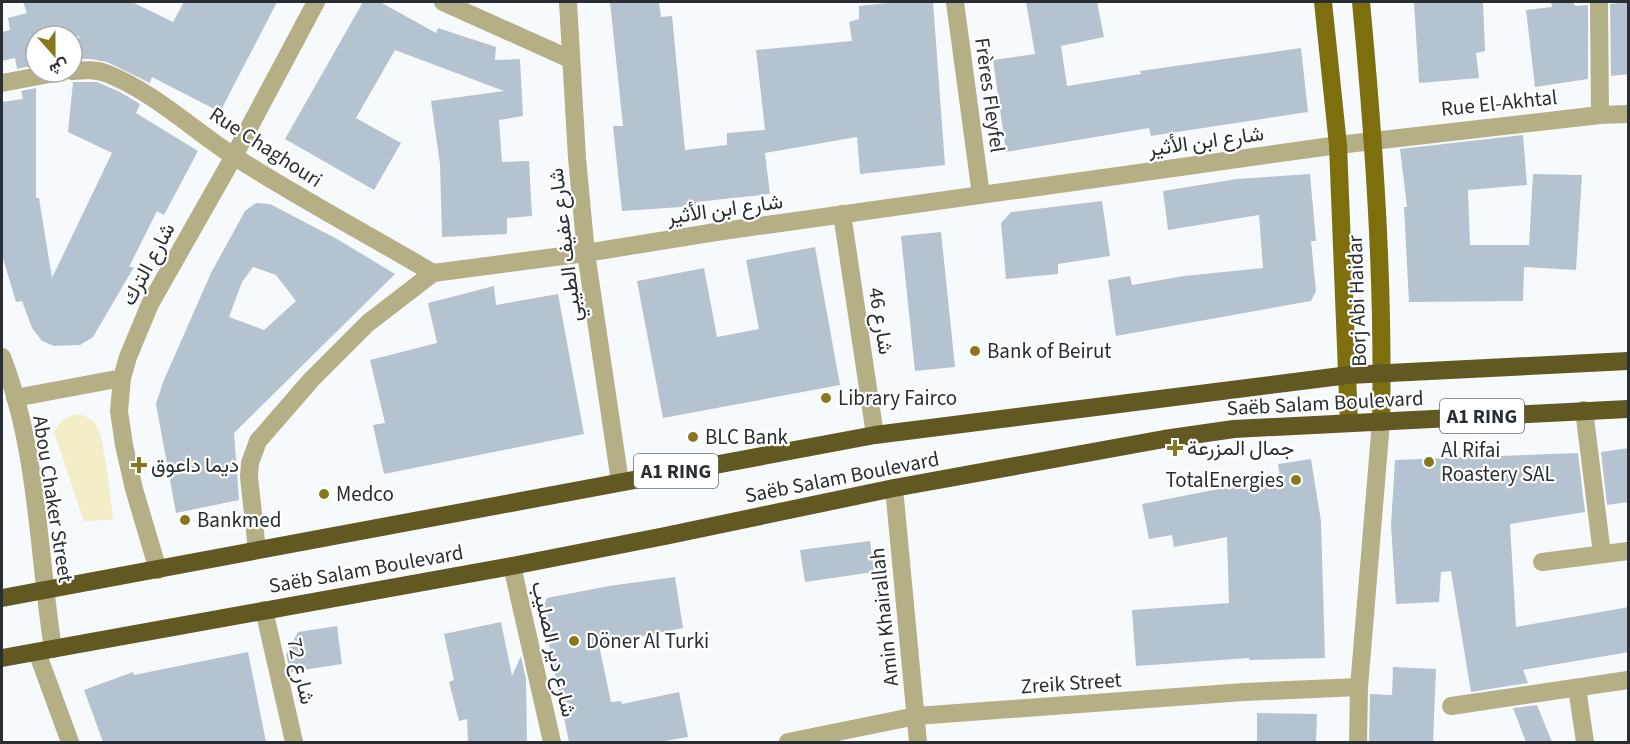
<svg xmlns="http://www.w3.org/2000/svg" width="1630" height="744" viewBox="0 0 1630 744" font-family="'Source Sans 3',Vazirmatn,sans-serif">
<style>
.green{fill:#f3edc8}
.building{fill:#b4c3cf;fill-rule:evenodd}
.lines{fill:none;stroke-linecap:round;stroke-linejoin:round}
.minor{stroke:#b5af85;stroke-width:18}
.major{stroke:#7d6e0e;stroke-width:18}
.highway{stroke:#625821;stroke-width:18}
.poi-dot{fill:#87781d;stroke:#fff;stroke-width:2}
.labels{text-anchor:middle;stroke-width:4.5;stroke-linejoin:round;paint-order:stroke}
.shield{fill:#fff;stroke:#686d70;stroke-width:1.5}
.shield-label{font-size:20px;font-weight:bold;fill:#282e33}
.street-label{font-size:21px;fill:#282e33;stroke:#fff}
.poi-label{font-size:21px;fill:#282e33;stroke:#fff;text-anchor:start}
</style>
<rect width="100%" height="100%" fill="#f7fafd"/>
<path class="green" d="M79 414C85 416 90 418 95 423 105 435 111 502 113 520L84 521 54 432C60 421 66 416 79 414Z"/>
<path class="building" d="M23 2H132L173 22 184 2H277L220 112 152 77 150 83 107 62 91 59H76L79 36H36V65L17 69 15 58 2 61V32L10 30 8 18 27 13Z
M363 2H380L436 33 438 28 496 47 495 60 520 59 523 116 499 120 502 162 529 161 532 216 507 218V234L442 237 440 164 431 101 504 91 395 50 356 118 401 143 374 190 285 139Z
M610 2H659L661 17 672 16 685 150 727 145V133L765 130 756 50 852 41 849 22 859 19V6L898 2H933L945 165 860 174 857 137 765 153 770 194 696 202V206L622 211 613 126H623Z
M1026 2H1097L1104 37 1061 46 1067 86 1141 74 1140 71 1301 48 1308 112 1151 136 1149 128 1006 152 993 60 1035 54Z
M1414 2H1483L1485 51 1476 53 1479 78 1419 83Z
M1551 2H1574V5L1577 6 1588 5V79L1535 87 1526 10 1552 7Z
M1629 2V74L1611 76 1610 4Z
M73 82H97L120 92 140 104 136 113 198 151 164 215 157 211 129 267H134L93 337 80 345 54 346 42 341 32 328 22 301 16 302 2 255V102L23 99 21 91 36 88V198H39L52 278 112 153 68 132Z
M1523 135 1527 185 1468 190 1470 245H1529L1533 174 1582 175 1576 270 1524 267 1523 301 1409 302 1404 207H1407L1400 149Z
M1310 174 1316 241H1311L1316 291 1311 301 1116 336 1108 280 1130 276 1132 285 1184 276 1263 268 1259 215 1168 230 1163 191 1237 179Z
M1102 201 1110 256 1058 264V274L1006 279 1001 223 1011 212Z
M256 203 270 204 337 239 395 274 234 433 239 500 176 513 156 404 163 382 211 273 245 211ZM253 267 276 275 296 301 264 330 229 317 242 282Z
M941 232 955 367 915 371 901 236Z
M815 247 840 385 663 418 637 281 704 268 717 337 759 329 746 260Z
M494 286 496 305 558 294 584 434 384 474 373 425 385 423 370 360 437 343 428 303Z
M1629 448V502L1607 505 1601 452Z
M1578 453 1585 512 1510 524 1516 627 1629 607V652L1523 670 1528 683 1471 692 1451 571 1441 572 1439 602 1396 604 1391 525 1395 460Z
M1311 459 1321 521 1325 658 1249 660V658L1136 666 1132 610 1229 603 1227 537 1174 547 1172 535 1149 539 1142 504 1280 477 1278 464Z
M870 541 874 572 805 582 800 550Z
M675 577 683 628 599 645 611 702 621 701 622 704 679 692 688 737 659 742H569L542 609 547 598 609 586Z
M501 622 512 676 521 656 526 679 527 742H468L467 719 459 721 449 682 454 680 444 634Z
M337 626 342 664 290 672 286 654 298 632Z
M248 652 266 742H103L84 690 133 672 134 675Z
M1393 667 1436 669 1433 742H1369L1370 694 1392 695Z
M1537 705 1552 742H1526L1513 708Z
M1257 713 1317 714 1316 742H1257Z"/>
<g class="lines">
<path class="minor" d="M443 2 570 59
M568 2 577 158 586 253 620 482
M955 2 981 195
M1599 2 1600 115
M72 71C85 70 96 69 108 74 155 93 193 130 235 157 299 198 367 234 433 273
M2 83 60 72
M842 214 875 435
M2 357C38 449 38 552 53 649
M15 398 122 378
M1584 410 1602 554
M894 488 918 742
M257 550 249 477 250 463 258 441 311 380 368 323 433 273 586 253 716 232 1338 145 1600 115 1628 114
M1542 562 1628 551
M512 566 552 742
M158 570 134 489 124 445 119 411 122 378 128 357 150 304 234 156 316 2
M264 610 294 742
M37 652 70 742
M1577 688 1585 742
M1451 706 1628 680
M788 742 916 716 1244 692 1359 687
M1358 742 1359 687 1381 422"/>
<path class="major" d="M1323 2 1338 145 1349 423
M1361 2C1374 141 1384 282 1381 422"/>
<path class="highway" d="M2 598 875 435 1349 375 1628 361
M2 658 512 566 665 536 894 488 1164 439 1234 429 1628 409"/>
</g>
<g class="poi-dot">
<circle cx="975" cy="351" r="6"/>
<circle cx="826" cy="398" r="6"/>
<circle cx="693" cy="437" r="6"/>
<path d="M1172 439h6v6h6v6h-6v6h-6v-6h-6v-6h6z"/>
<circle cx="1429" cy="462" r="6"/>
<path d="M136 456h6v6h6v6h-6v6h-6v-6h-6v-6h6z"/>
<circle cx="1296" cy="480" r="6"/>
<circle cx="324" cy="494" r="6"/>
<circle cx="185" cy="520" r="6"/>
<circle cx="574" cy="641" r="6"/>
</g>
<g class="labels">
<g class="shield">
<rect x="1440" y="399" width="84" height="34" rx="4.5"/>
<rect x="634" y="454" width="84" height="34" rx="4.5"/>
</g>
<g class="shield-label">
<text x="1482" y="423">A1 RING</text>
<text x="676" y="478">A1 RING</text>
</g>
<g class="street-label">
<text transform="translate(990 95) rotate(82)" y="7">Frères Fleyfel</text>
<text transform="translate(1499 103) rotate(-6)" y="7">Rue El-Akhtal</text>
<text transform="translate(1206 141) rotate(-8)" y="7">شارع ابن الأثير</text>
<text transform="translate(266 147) rotate(33)" y="7">Rue Chaghouri</text>
<text transform="translate(725 209) rotate(-8)" y="7">شارع ابن الأثير</text>
<text transform="translate(565 245) rotate(-97)" y="7">شارع عفيف الطيبي</text>
<text transform="translate(148 264) rotate(-62)" y="7">شارع الترك</text>
<text transform="translate(1357 301) rotate(-92)" y="7">Borj Abi Haidar</text>
<text transform="translate(881 321) rotate(81)" y="7">شارع 46</text>
<text transform="translate(1325 403) rotate(-3)" y="7">Saëb Salam Boulevard</text>
<text transform="translate(842 477) rotate(-11)" y="7">Saëb Salam Boulevard</text>
<text transform="translate(53 499) rotate(81)" y="7">Abou Chaker Street</text>
<text transform="translate(366 569) rotate(-10)" y="7">Saëb Salam Boulevard</text>
<text transform="translate(884 617) rotate(-96)" y="7">Amin Khairallah</text>
<text transform="translate(554 649) rotate(77)" y="7">شارع دير الصليب</text>
<text transform="translate(301 671) rotate(78)" y="7">شارع 72</text>
<text transform="translate(1071 683) rotate(-4)" y="7">Zreik Street</text>
</g>
<g class="poi-label">
<text x="987" y="358">Bank of Beirut</text>
<text x="838" y="405">Library Fairco</text>
<text x="705" y="444">BLC Bank</text>
<text x="1187" y="455">جمال المزرعة</text>
<text x="1441" y="457">Al Rifai<tspan x="1441" dy="24">Roastery SAL</tspan></text>
<text x="151" y="472">ديما داعوق</text>
<text x="1284" y="487" text-anchor="end">TotalEnergies</text>
<text x="336" y="501">Medco</text>
<text x="197" y="527">Bankmed</text>
<text x="586" y="648">Döner Al Turki</text>
</g>
</g>
<rect width="1630" height="744" fill="none" stroke="#282e33" stroke-width="6"/>
<g transform="translate(54 54) rotate(159)"><circle r="28" fill="#ffffff" stroke="#a9abad" stroke-width="1.5"/>
<path d="M0-4.5L10 22L0 15L-10 22Z" fill="#87781d"/>
<text y="-9" font-size="16" font-weight="bold" text-anchor="middle" fill="#282e33">ش</text>
</g>
</svg>
